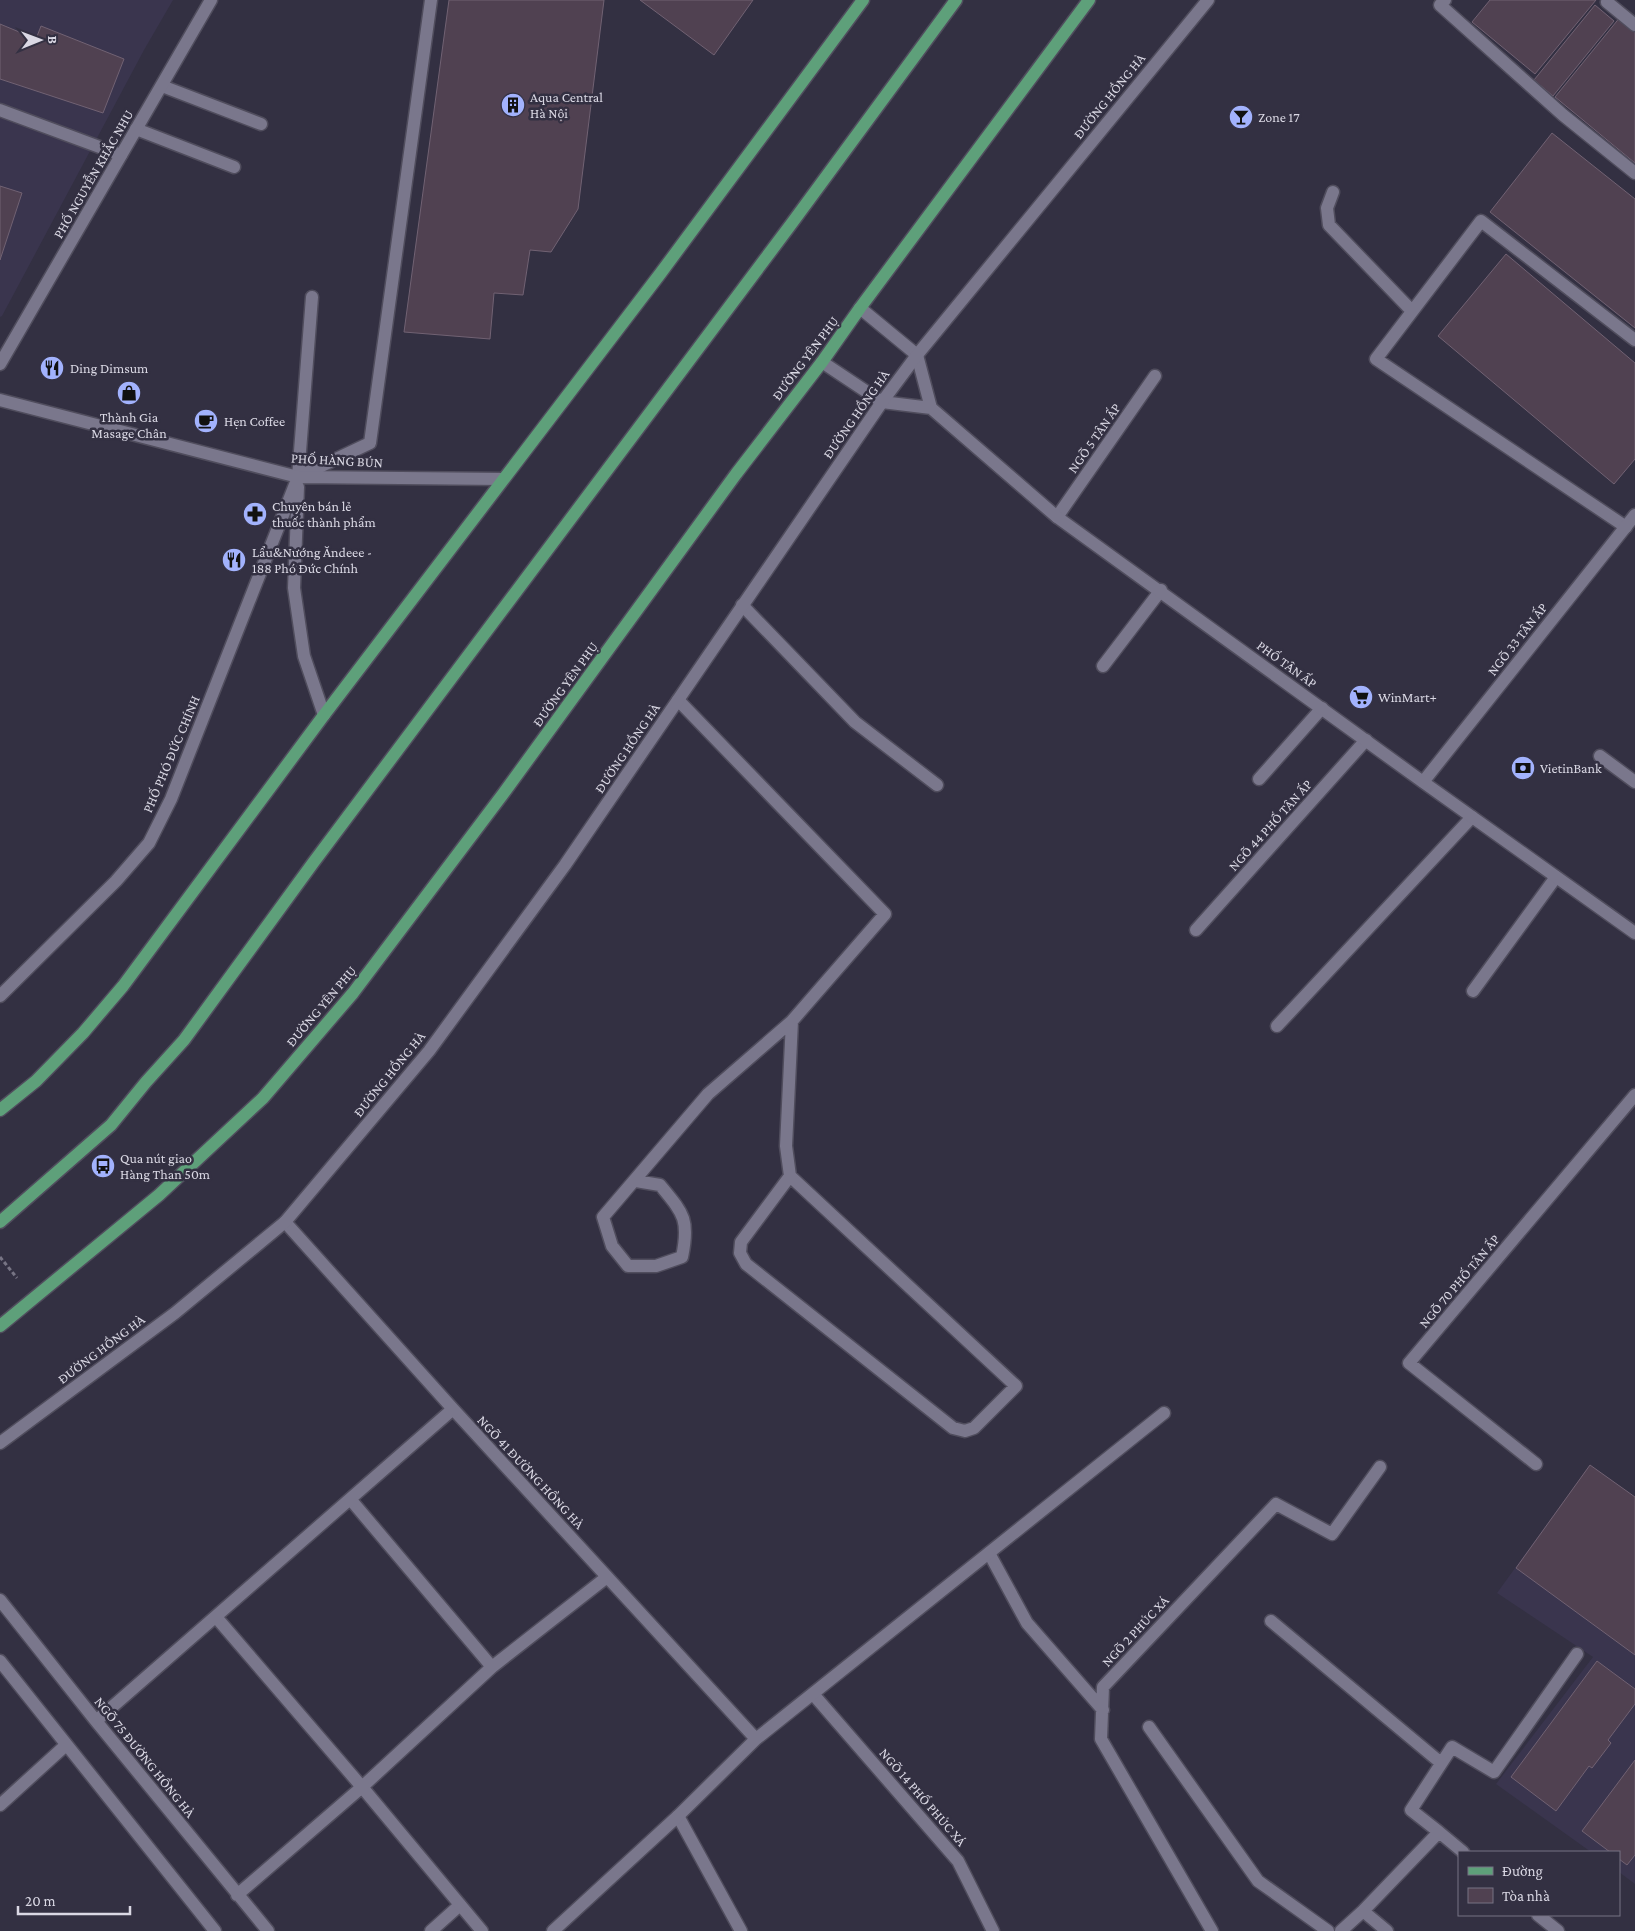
<svg xmlns="http://www.w3.org/2000/svg" width="1635" height="1931" viewBox="0 0 1635 1931" font-family="'Crimson Pro',serif">
<style>
.built{fill:#3a354e}
.building{fill:#504151;stroke:#716273}
.lines{fill:none;stroke-linecap:round;stroke-linejoin:round}
.service-casing{stroke:#504d5d;stroke-width:15}
.minor-casing{stroke:#504d5d;stroke-width:15}
.tertiary-casing{stroke:#504d5d;stroke-width:15}
.primary-casing{stroke:#504d5d;stroke-width:15}
.path{stroke:#777484;stroke-width:3;stroke-dasharray:4 2.5;stroke-linecap:butt}
.service{stroke:#7a778c;stroke-width:12}
.minor{stroke:#7a778c;stroke-width:12}
.tertiary{stroke:#7a778c;stroke-width:12}
.primary{stroke:#5ea07a;stroke-width:12}
.labels{text-anchor:middle;stroke-width:5;stroke-linejoin:round;paint-order:stroke}
.street-label{font-size:14px;fill:#dad8e4;stroke:#333042}
.poi-label{font-size:14px;fill:#dad8e4;stroke:#333042;text-anchor:start}
</style>
<rect width="100%" height="100%" fill="#333042"/>
<path class="built" d="M0 0H173L144 50 2 316 0 317Z
M1590 1465 1635 1497V1884L1619 1872V1852H1591L1496 1784 1593 1657 1497 1593Z"/>
<path class="building" d="M449 0H604L578 209 551 252 530 250 523 295 494 293 490 339 404 332Z
M640 0H753L714 55Z
M1490 0H1596L1535 74 1472 22Z
M1595 5 1614 21 1553 96 1534 80Z
M1621 16 1635 27V163L1555 97Z
M0 24 36 39 41 26 124 59 103 113 0 79Z
M1552 133 1635 199V328L1490 212Z
M0 186 22 193 0 260Z
M1506 254 1635 363V459L1614 484 1438 336Z
M1590 1465 1635 1497V1655L1516 1568Z
M1597 1661 1635 1689V1704L1608 1740 1611 1743 1592 1768 1589 1766 1556 1811 1511 1777Z
M1635 1760V1855L1627 1865 1619 1859V1852H1610L1582 1831Z"/>
<g class="lines">
<g class="service-casing">
<path id="service" d="M1445 0 1440 5 1563 115 1635 173
M1608 0 1607 2 1635 25
M162 86 261 124
M0 110 121 155
M136 129 234 167
M1333 192 1327 208 1329 225 1412 311
M312 297 298 477 370 443 431 0
M1057 517 1155 376
M1626 527 1376 359 1481 221 1635 340
M1103 666 1161 590
M678 700 885 914 792 1021 786 1146 790 1176 1016 1386 974 1428 965 1431 953 1428 746 1264 740 1253 741 1242 790 1176
M1600 756 1635 782
M1259 779 1322 708
M1196 930 1366 740
M1473 991 1556 877
M1277 1026 1472 817
M636 1181 660 1185C683 1213 690 1219 682 1257L656 1266H628L612 1246 603 1217 708 1094 792 1021
M1536 1464 1409 1363 1635 1095
M989 1553 1027 1623 1103 1710
M1271 1621 1441 1763
M813 1694 958 1861 993 1931
M1149 1727 1258 1881 1328 1931
M678 1816 741 1931
M1439 1832 1411 1810 1452 1747 1494 1772 1577 1654
M1363 1911 1387 1931
M1538 1915 1558 1931
M431 1931 460 1905
M1212 1931 1101 1739 1103 1687 1276 1504 1332 1534 1380 1467
M1341 1931 1363 1911 1439 1832 1463 1852"/>
</g>
<g class="minor-casing">
<path id="minor" d="M860 308 917 355 931 408
M822 362 882 402 931 408 1057 517 1423 782 1635 933
M0 364 211 0
M0 400 298 477 503 479
M298 487 294 588 304 656 324 715
M742 605 855 722 937 785
M1423 782 1635 515
M0 996 116 881 149 843 171 799 298 477
M285 1222 453 1409 756 1739
M351 1500 492 1667
M0 1600 96 1721 268 1931
M216 1617 362 1787 482 1931
M0 1661 215 1931
M96 1721 453 1409
M0 1805 66 1745
M237 1895 362 1787 492 1667 607 1577
M553 1931 678 1816 756 1739 1164 1413"/>
</g>
<g class="tertiary-casing">
<path id="tertiary" d="M0 1443 175 1313 285 1222 429 1051 565 865 882 402 917 355 1208 0"/>
</g>
<g class="primary-casing">
<path id="primary" d="M0 1110 36 1081 83 1033 123 986 324 715 660 274 863 0
M0 1222 111 1125 146 1082 184 1040 313 863 792 223 956 0
M0 1326 159 1195 263 1098 353 993 503 794 736 474 822 362 860 308 1089 0"/>
</g>
<path class="path" d="M0 1257 17 1278"/>
<use href="#service" class="service"/>
<use href="#minor" class="minor"/>
<use href="#tertiary" class="tertiary"/>
<use href="#primary" class="primary"/>
</g>
<defs>
<g id="building-disc" transform="scale(1.25)"><circle r="9.5" fill="#a2b2fd" stroke="#333042"/><path d="M-4-6H4V6H1V3H-1V6H-4ZM-2.5-4.3h1.7v1.8h-1.7ZM.8-4.3h1.7v1.8H.8ZM-2.5-1h1.7V.8h-1.7ZM.8-1h1.7V.8H.8Z" fill="#111"/></g>
<g id="bar-disc" transform="scale(1.25)"><circle r="9.5" fill="#a2b2fd" stroke="#333042"/><path d="M-6-5H6L.8 .8V4.5H3.5V6h-7V4.5H-.8V.8Z" fill="#111"/></g>
<g id="restaurant-disc" transform="scale(1.25)"><circle r="9.5" fill="#a2b2fd" stroke="#333042"/><path d="M-5-6h1v4h1v-4h1v4h1v-4h1v5L-1.5 .5V6h-2V.5L-5-1ZM5-6V6H3V1.5H1.5Q1.5-4 5-6Z" fill="#111"/></g>
<g id="shop-disc" transform="scale(1.25)"><circle r="9.5" fill="#a2b2fd" stroke="#333042"/><path d="M-5-2.5h2.3a2.7 3.5 0 0 1 5.4 0H5L5.5 6h-11ZM-1.5-2.5h3a1.5 2.3 0 0 0-3 0Z" fill="#111"/></g>
<g id="cafe-disc" transform="scale(1.25)"><circle r="9.5" fill="#a2b2fd" stroke="#333042"/><path d="M-5.5-4.5H6V0H3Q3 3.5 0 3.5H-2.5Q-5.5 3.5-5.5 0ZM3-3.2v2h1.7v-2ZM-6 4.5H4V6H-6Z" fill="#111"/></g>
<g id="pharmacy-disc" transform="scale(1.25)"><circle r="9.5" fill="#a2b2fd" stroke="#333042"/><path d="M-2-6h4v4h4v4h-4v4h-4v-4h-4v-4h4Z" fill="#111"/></g>
<g id="supermarket-disc" transform="scale(1.25)"><circle r="9.5" fill="#a2b2fd" stroke="#333042"/><path d="M-6-5.5h2.5l.6 2H6L4.5 2H-2.5L-4.4-4H-6ZM-1.5 3.2a1.3 1.3 0 1 0 .1 0ZM3 3.2a1.3 1.3 0 1 0 .1 0Z" fill="#111"/></g>
<g id="bank-disc" transform="scale(1.25)"><circle r="9.5" fill="#a2b2fd" stroke="#333042"/><path d="M-6-4H6V4H-6ZM0-2.3a2.3 2.3 0 1 0 0 4.6a2.3 2.3 0 1 0 0-4.6Z" fill="#111"/></g>
<g id="bus-disc" transform="scale(1.25)"><circle r="9.5" fill="#a2b2fd" stroke="#333042"/><path d="M-5-6H5V4H4V6H2V4H-2V6H-4V4H-5ZM-3.5-4V0h7V-4ZM-3.5 1.2v1.5H-2V1.2ZM2 1.2v1.5H3.5V1.2Z" fill="#111"/></g>
</defs>
<g fill-rule="evenodd">
<use href="#building-disc" x="513" y="105"/>
<use href="#bar-disc" x="1241" y="117"/>
<use href="#restaurant-disc" x="52" y="368"/>
<use href="#shop-disc" x="129" y="393"/>
<use href="#cafe-disc" x="206" y="421"/>
<use href="#pharmacy-disc" x="255" y="514"/>
<use href="#restaurant-disc" x="234" y="560"/>
<use href="#supermarket-disc" x="1361" y="697"/>
<use href="#bank-disc" x="1523" y="768"/>
<use href="#bus-disc" x="103" y="1166"/>
</g>
<g class="labels">
<g class="street-label">
<text transform="translate(1109 96) rotate(-51)" y="5">ĐƯỜNG HỒNG HÀ</text>
<text transform="translate(93 174) rotate(-60)" y="5">PHỐ NGUYỄN KHẮC NHU</text>
<text transform="translate(805 358) rotate(-53)" y="5">ĐƯỜNG YÊN PHỤ</text>
<text transform="translate(856 414) rotate(-55)" y="5">ĐƯỜNG HỒNG HÀ</text>
<text transform="translate(1094 438) rotate(-55)" y="5">NGÕ 5 TÂN ẤP</text>
<text transform="translate(337 460) rotate(3)" y="5">PHỐ HÀNG BÚN</text>
<text transform="translate(1517 639) rotate(-52)" y="5">NGÕ 33 TÂN ẤP</text>
<text transform="translate(1287 664) rotate(36)" y="5">PHỐ TÂN ẤP</text>
<text transform="translate(565 684) rotate(-54)" y="5">ĐƯỜNG YÊN PHỤ</text>
<text transform="translate(627 748) rotate(-56)" y="5">ĐƯỜNG HỒNG HÀ</text>
<text transform="translate(171 754) rotate(-67)" y="5">PHỐ PHÓ ĐỨC CHÍNH</text>
<text transform="translate(1270 825) rotate(-48)" y="5">NGÕ 44 PHỐ TÂN ẤP</text>
<text transform="translate(321 1006) rotate(-50)" y="5">ĐƯỜNG YÊN PHỤ</text>
<text transform="translate(389 1074) rotate(-51)" y="5">ĐƯỜNG HỒNG HÀ</text>
<text transform="translate(1459 1281) rotate(-50)" y="5">NGÕ 70 PHỐ TÂN ẤP</text>
<text transform="translate(101 1349) rotate(-37)" y="5">ĐƯỜNG HỒNG HÀ</text>
<text transform="translate(531 1472) rotate(47)" y="5">NGÕ 41 ĐƯỜNG HỒNG HÀ</text>
<text transform="translate(1135 1631) rotate(-47)" y="5">NGÕ 2 PHÚC XÁ</text>
<text transform="translate(145 1757) rotate(51)" y="5">NGÕ 75 ĐƯỜNG HỒNG HÀ</text>
<text transform="translate(923 1797) rotate(49)" y="5">NGÕ 14 PHỐ PHÚC XÁ</text>
</g>
<g class="poi-label">
<text x="530" y="102">Aqua Central<tspan x="530" dy="16">Hà Nội</tspan></text>
<text x="1258" y="122">Zone 17</text>
<text x="70" y="373">Ding Dimsum</text>
<text x="129" y="422" text-anchor="middle">Thành Gia<tspan x="129" dy="16">Masage Chân</tspan></text>
<text x="224" y="426">Hẹn Coffee</text>
<text x="272" y="511">Chuyên bán lẻ<tspan x="272" dy="16">thuốc thành phẩm</tspan></text>
<text x="252" y="557">Lẩu&amp;Nướng Ăndeee -<tspan x="252" dy="16">188 Phó Đức Chính</tspan></text>
<text x="1378" y="702">WinMart+</text>
<text x="1540" y="773">VietinBank</text>
<text x="120" y="1163">Qua nút giao<tspan x="120" dy="16">Hàng Than 50m</tspan></text>
</g>
</g>
<rect x="1458" y="1851" width="162" height="65" fill="#333042" stroke="#767383"/>
<rect x="1468" y="1867" width="25" height="8" fill="#5ea07a" stroke="#767383"/>
<text x="1502" y="1876" font-size="15" fill="#dad8e4">Đường</text>
<rect x="1468" y="1888" width="25" height="15" fill="#504151" stroke="#767383"/>
<text x="1502" y="1901" font-size="15" fill="#dad8e4">Tòa nhà</text>
<g transform="translate(40 40) rotate(89)" stroke="#333042" stroke-width="4" paint-order="stroke">
<path d="M0-4L9 19L0 12L-9 19Z" fill="#dad8e4"/>
<text y="-8" font-size="14" font-weight="bold" text-anchor="middle" fill="#dad8e4">B</text>
</g>
<path d="M18 1906v8h112v-8" fill="none" stroke="#dad8e4" stroke-width="2.5"/>
<text x="25" y="1906" font-size="15" fill="#dad8e4" stroke="#333042" stroke-width="4" paint-order="stroke">20 m</text>
</svg>
